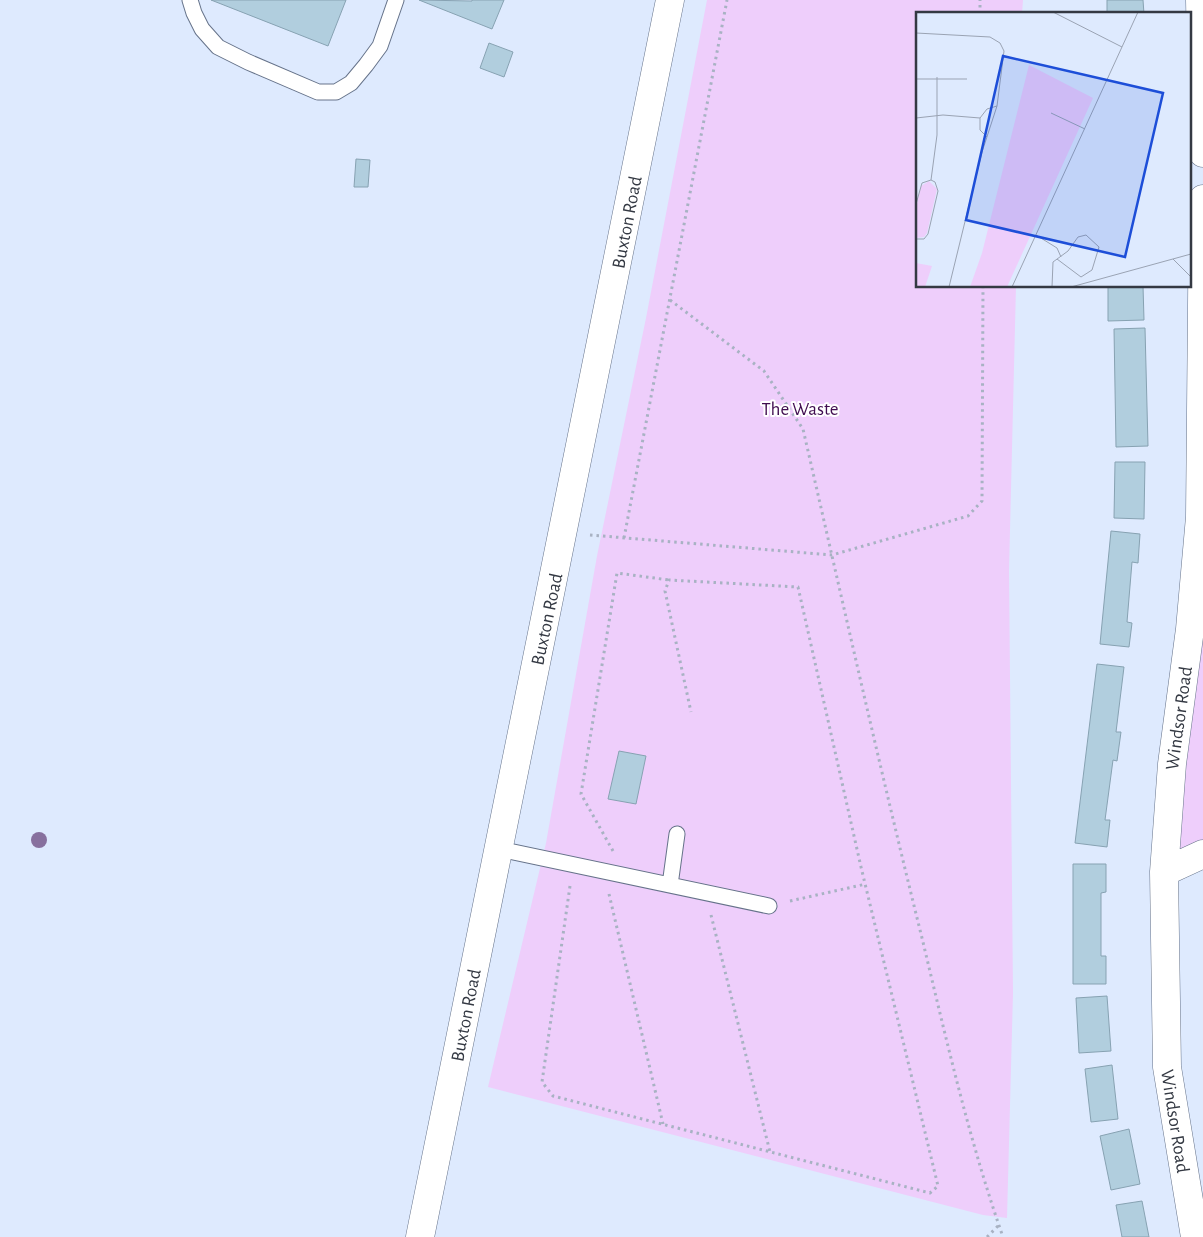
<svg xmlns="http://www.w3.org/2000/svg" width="1203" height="1237" viewBox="0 0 1203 1237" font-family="'Alegreya Sans',sans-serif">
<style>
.green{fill:#eecefb}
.building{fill:#b1cede;stroke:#87a2b2}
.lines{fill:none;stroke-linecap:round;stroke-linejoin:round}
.service-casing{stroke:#66738a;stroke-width:17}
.minor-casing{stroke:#66738a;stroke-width:29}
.trunk-casing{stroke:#66738a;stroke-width:29}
.path{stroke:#a8b2c3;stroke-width:3;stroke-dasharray:2.5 4;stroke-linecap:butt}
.service{stroke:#fff;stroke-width:15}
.minor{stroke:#fff;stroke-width:28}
.trunk{stroke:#fff;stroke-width:28}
.tree{fill:#87709e}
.labels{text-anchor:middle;stroke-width:4;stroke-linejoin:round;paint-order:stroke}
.street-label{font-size:19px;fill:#343943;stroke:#fff}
.park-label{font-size:19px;fill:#400d50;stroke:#fff}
.inset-road{fill:none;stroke:#9aa3b3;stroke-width:1}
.view{fill:#1d4ed8;fill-opacity:0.15;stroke:#1d4ed8;stroke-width:2.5}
.inset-edge{fill:none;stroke:#343943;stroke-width:2.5}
</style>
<rect width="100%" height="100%" fill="#deeafe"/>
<path class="green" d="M707 0H1023L1022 14H917V286H1016L1009 571 1013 993 1007 1218 983 1215 488 1087 546 843 597 556 646 318Z
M1203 631V854L1164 872Z"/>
<path class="building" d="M211 0H346L328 46Z
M419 0 472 1V0H504L492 29Z
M1107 0H1143L1144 14H1107Z
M489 43 513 52 504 77 480 68Z
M356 159 370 160 368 187H354Z
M1108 286H1143L1144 320 1108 321Z
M1145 328 1148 446 1116 447 1114 329Z
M1115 462H1145L1144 519 1114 518Z
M1111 531 1140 534 1138 563 1132 562 1127 622 1132 623 1129 647 1100 644Z
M1097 664 1124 667 1116 732H1121L1117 761 1113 760 1105 820H1110L1107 847 1075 843Z
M619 751 646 756 636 804 608 799Z
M1073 864H1106V892L1101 893V956H1106V984H1073Z
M1107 996 1111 1051 1079 1053 1076 998Z
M1112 1065 1118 1119 1091 1122 1085 1069Z
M1129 1129 1140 1184 1111 1190 1100 1136Z
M1142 1201 1149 1237H1122L1116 1205Z"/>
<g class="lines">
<g class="service-casing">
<path id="service" d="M190 0 194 13 202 29 218 47 248 62 318 92H336L351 83 366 65 380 46 396 0
M499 849 769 906
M670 885 677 834"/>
</g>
<g class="minor-casing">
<path id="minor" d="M1200 0 1203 153
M1164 872 1203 854
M1195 1237 1167 1067 1164 872 1172 764 1190 629 1200 517 1203 199"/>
</g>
<g class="trunk-casing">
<path id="trunk" d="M420 1237 670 0"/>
</g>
<path class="path" d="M980 14V0
M670 300 764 371 803 429C842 599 880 769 922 938 946 1038 969 1140 1003 1237
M590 535 832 555 968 516 982 501 983 286
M624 538 727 0
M613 851 581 794 617 573 669 580
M570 886 542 1082 553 1096 930 1193 938 1186 861 867 798 587 669 580 665 591 691 712
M609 894 663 1124
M790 901 866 884
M711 915 770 1152
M987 1237 999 1225"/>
<use href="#service" class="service"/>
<use href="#minor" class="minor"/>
<use href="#trunk" class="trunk"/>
</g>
<circle class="tree" cx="39" cy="840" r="8"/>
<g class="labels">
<g class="street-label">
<text transform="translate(626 222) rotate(-79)" y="7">Buxton Road</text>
<text transform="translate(546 619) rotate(-78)" y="7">Buxton Road</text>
<text transform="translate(1178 718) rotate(-82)" y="7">Windsor Road</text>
<text transform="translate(465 1015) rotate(-79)" y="7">Buxton Road</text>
<text transform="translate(1176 1121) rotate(81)" y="7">Windsor Road</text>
</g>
<g class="park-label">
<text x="800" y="415">The Waste</text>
</g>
</g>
<g transform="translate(916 12)">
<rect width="275" height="275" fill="#deeafe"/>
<path d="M113 53 177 86 91 275H54L66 241ZM13 169 21 177 11 221 8 225 0 226V196L5 174ZM0 251 16 254 9 275H0Z" fill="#eecefb"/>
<path class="inset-road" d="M137 0 206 35M0 21 74 25 84 31 88 39 81 94 66 140 33 275M0 67H51M135 101 169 117M0 106 27 103 64 106M71 125 64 118V106L71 97 81 94M15 168 21 123V65M0 192 6 171 15 168 19 170 22 179 12 222 8 227H0M120 223 141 236 145 245M257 247 275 265M96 275 222 0M136 275 137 250 152 239 162 225 170 223 183 235 176 258 165 265 141 247M155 275 275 242"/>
<path class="view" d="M87 44 247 81 209 245 50 208Z"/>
<rect width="275" height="275" class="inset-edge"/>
</g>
</svg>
